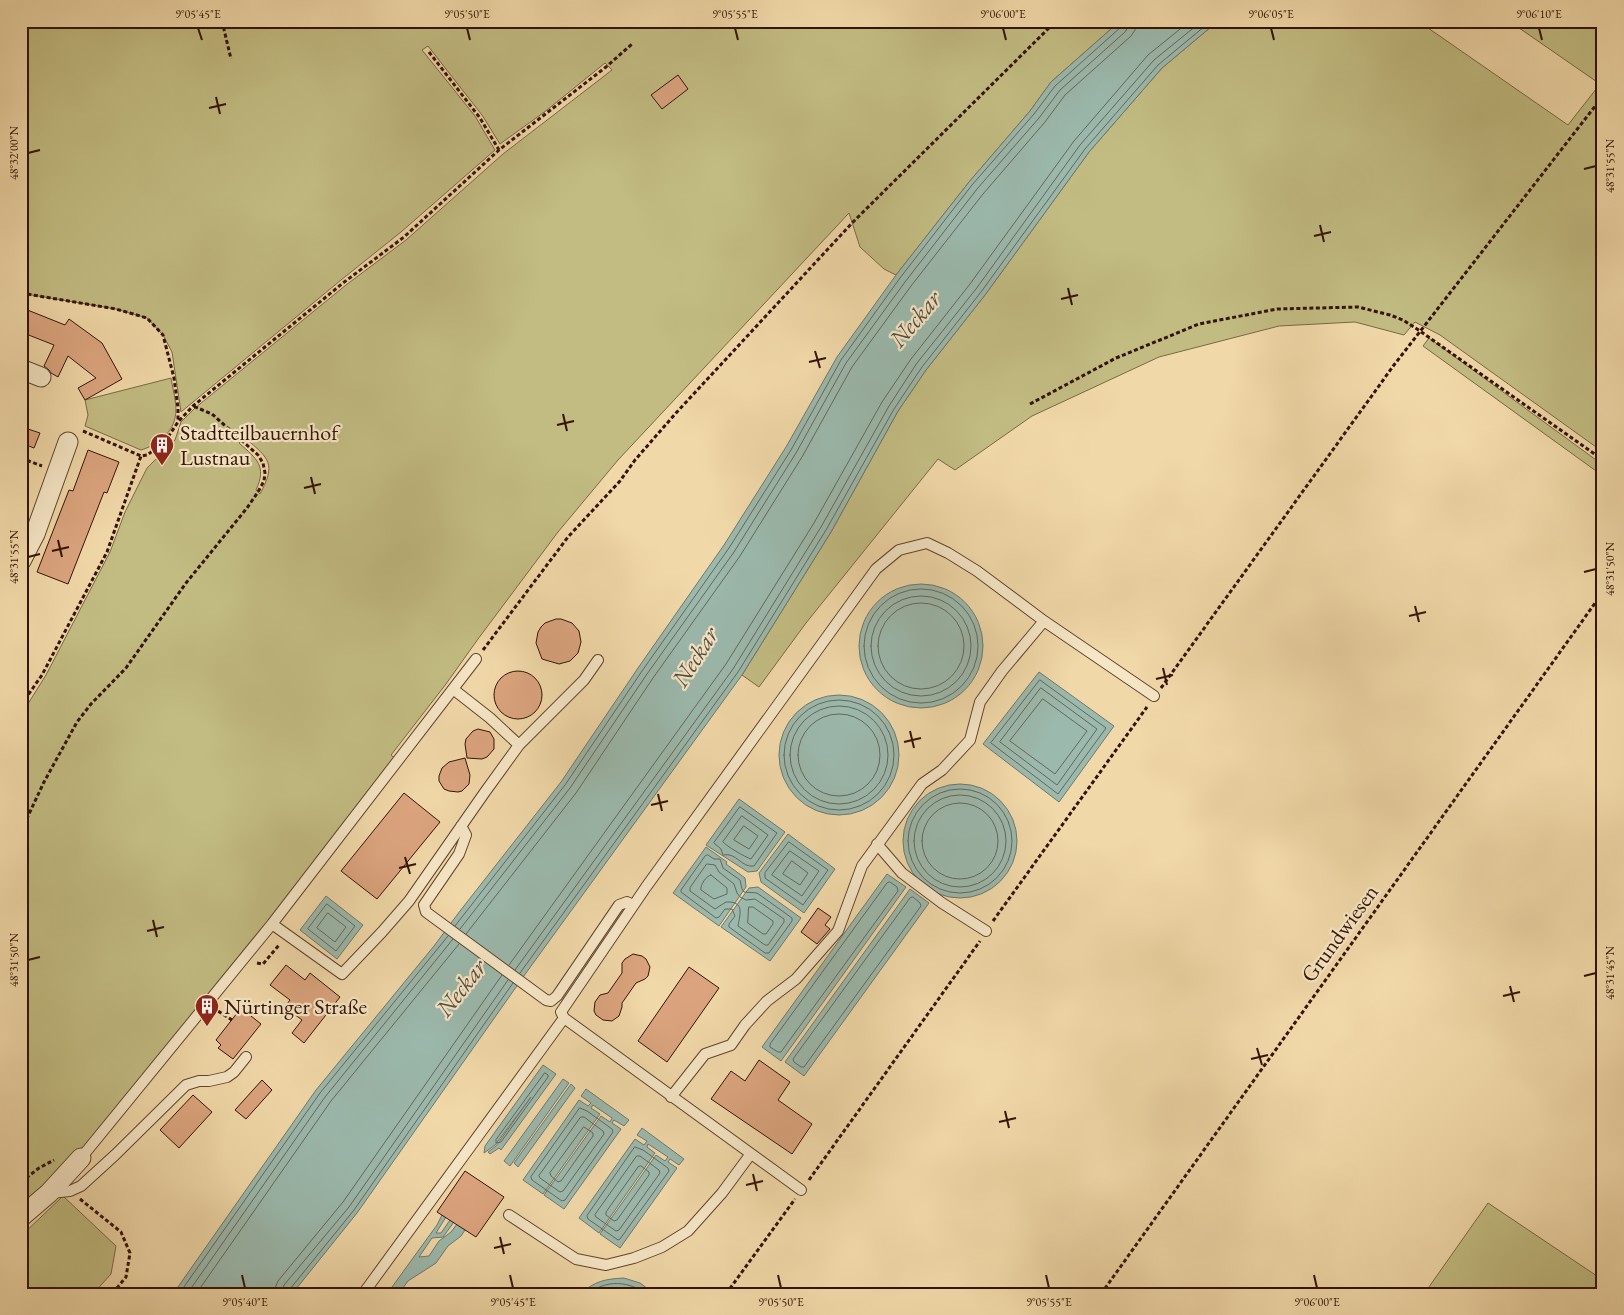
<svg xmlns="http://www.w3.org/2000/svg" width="1624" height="1315" viewBox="0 0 1624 1315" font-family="'EB Garamond',serif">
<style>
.green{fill:#c2bc82;stroke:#7a6844;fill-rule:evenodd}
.water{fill:#9bb9ad;stroke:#71776a}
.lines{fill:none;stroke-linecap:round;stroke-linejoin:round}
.shore{stroke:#67665a;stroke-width:1}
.building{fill:#dba47e;stroke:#331306}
.lane-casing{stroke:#62442e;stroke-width:12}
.street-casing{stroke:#62442e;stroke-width:21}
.path{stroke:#331306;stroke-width:3;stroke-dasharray:4 2.5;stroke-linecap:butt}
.lane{stroke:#f6e6c6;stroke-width:10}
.street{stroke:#f6e6c6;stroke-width:19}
.ticks{fill:none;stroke:#331306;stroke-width:2}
.labels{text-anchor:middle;stroke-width:4.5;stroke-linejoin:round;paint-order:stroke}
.poi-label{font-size:22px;fill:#331306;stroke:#f6e6c6;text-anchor:start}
.street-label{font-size:22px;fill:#331306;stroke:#f6e6c6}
.water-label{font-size:24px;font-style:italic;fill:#574d40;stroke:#f6e6c6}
.neatline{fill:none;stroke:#331306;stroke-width:2}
.ticks-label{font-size:12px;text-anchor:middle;fill:#331306}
</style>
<rect width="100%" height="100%" fill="#f1d8a8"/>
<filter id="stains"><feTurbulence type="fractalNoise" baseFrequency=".004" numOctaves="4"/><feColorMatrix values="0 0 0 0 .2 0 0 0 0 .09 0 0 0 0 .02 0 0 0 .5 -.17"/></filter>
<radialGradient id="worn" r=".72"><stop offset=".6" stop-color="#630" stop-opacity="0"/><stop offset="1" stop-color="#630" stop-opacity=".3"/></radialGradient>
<path class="green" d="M21 21H1120L1051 82 1030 111 969 182 896 275 884 269 860 247 849 213 618 460 558 532 478 639 446 684 391 755 397 760 81 1158 21 1217V715L46 675 110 552 125 512 147 468 175 440 181 422 195 408 346 285 406 240 503 154 612 70 605 63 547 110 500 144 482 115 428 46 422 50 475 116 495 150 401 232 341 280 181 412 172 352 163 335 147 318 116 309 26 294 21 305ZM245 438C270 459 276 464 260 494L256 490C267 466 257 459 239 443Z
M1218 21H1418L1568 125 1600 84 1509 21H1603V452L1440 335 1415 322 1404 335 1355 322 1279 326 1159 357 1032 416 955 470 938 459 806 623 759 687 742 675 831 532 898 411 926 370 985 295 1089 152 1162 68Z
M1429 338 1603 465V476L1423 346Z
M171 378C173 391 178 406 175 418 172 434 155 446 141 450L85 426 88 415 85 400Z
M63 1196 116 1246 111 1274 93 1294H21V1236Z
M1488 1203 1603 1280V1294H1424Z"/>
<path class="water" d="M1120 21H1218L1162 68 1089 152 985 295 926 370 898 411 831 532 742 675 526 973 357 1213 292 1294H173L316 1090 434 946 460 911 561 782 638 668 724 545 786 447 837 357 896 275 969 182 1030 111 1051 82Z
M859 646a62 62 0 1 1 124 0a62 62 0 1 1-124 0Z
M1039 672 1114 726 1059 802 983 744Z
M779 755a60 60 0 1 1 120 0a60 60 0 1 1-120 0Z
M903 841a57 57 0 1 1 114 0a57 57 0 1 1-114 0Z
M739 799 785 832 757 871 748 872 706 845Z
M788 834 835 869 804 913 761 882 759 873Z
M706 847 727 862 726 864 745 878 746 887 719 926 673 893Z
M887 874 906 887 781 1061 762 1047Z
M758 887 801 918 770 961 721 927 749 888Z
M910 889 929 903 804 1076 785 1062Z
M326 896 363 925 337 959 300 930Z
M543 1065 556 1074 501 1150 499 1148 490 1154 488 1152 496 1146 531 1097 495 1145 484 1153 485 1146Z
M563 1079 569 1083 510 1166 504 1161Z
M571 1084 575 1088 518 1167 514 1163Z
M586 1089 629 1120 624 1126 614 1120 612 1123 621 1129 564 1209 544 1195 601 1116 610 1122 612 1118 593 1105 591 1108 600 1114 543 1194 523 1180 579 1100 588 1106 591 1103 581 1096Z
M642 1128 684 1159 679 1165 670 1159 668 1162 677 1168 620 1248 600 1234 656 1155 665 1161 668 1157 648 1144 647 1147 655 1153 599 1233 579 1218 635 1139 644 1145 647 1141 637 1135Z
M442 1215 446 1217 436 1233H441L450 1220 454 1222 443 1237 432 1238 419 1257 429 1256 439 1241 451 1232 457 1224 465 1230 461 1236 448 1246 436 1263 408 1281 400 1292 392 1287 437 1225Z
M624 1278 640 1283 655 1294H580C595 1281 605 1279 624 1278Z"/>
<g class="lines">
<path class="shore" d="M864 646a57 57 0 1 1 114 0a57 57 0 1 1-114 0Z
M871 646a50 50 0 1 1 100 0a50 50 0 1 1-100 0Z
M878 646a43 43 0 1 1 86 0a43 43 0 1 1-86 0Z
M1040 680 1106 728 1058 794 991 743Z
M1041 688 1097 729 1057 785 1000 742Z
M1043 699 1087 731 1055 774 1010 741Z
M784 755a55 55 0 1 1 110 0a55 55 0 1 1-110 0Z
M790 755a49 49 0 1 1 98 0a49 49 0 1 1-98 0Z
M798 755a41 41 0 1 1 82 0a41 41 0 1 1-82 0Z
M908 841a52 52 0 1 1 104 0a52 52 0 1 1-104 0Z
M914 841a46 46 0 1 1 92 0a46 46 0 1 1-92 0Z
M922 841a38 38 0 1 1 76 0a38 38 0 1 1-76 0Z
M740 807 777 833 754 866C741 868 737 852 723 855L721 849 714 843Z
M742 816 768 835 751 859C745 857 726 846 723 842Z
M744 826 758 836 749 849 734 840Z
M789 842 828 870 803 905 765 878V873Z
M790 851 819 871 802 896 772 875Z
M708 855 714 859H720L723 868 740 880 742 889 744 892 757 893 792 918V921L769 953H765L729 927V924L735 916 732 909H725L719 917 716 918 681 892V890L705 856Z
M792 861 808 873 800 885 783 874Z
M707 864 715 865 719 872 734 884 737 893 740 897 746 900 755 899 784 919V922L768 945H765L738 926C740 914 745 901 726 902L715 909 690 891V888Z
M711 875 727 888V894L714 899 701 890C700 885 706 876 711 875Z
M890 882 897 887 898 891 781 1052H778L770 1047V1044L887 883Z
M913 897 920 903 921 906 804 1067H801L794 1062 793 1059 910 898Z
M327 904 355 926 336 951 308 929Z
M749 907H753L773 921V924L766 934H763L748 923Z
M328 913 346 927 335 942 317 928Z
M455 926 565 785 642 671 729 548 791 450 841 360 900 278 972 185 1034 114 1055 86 1121 27 1123 21
M460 929 570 788 647 674 734 552 796 453 846 363 905 282 977 189 1039 118 1060 90 1125 32 1128 27 1129 21
M466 934 576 793 653 678 740 556 802 457 852 367 911 286 983 194 1045 122 1065 95 1131 36 1135 30 1137 21
M509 965 726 664 814 523 882 402 911 359 970 284 1074 141 1148 55 1190 21
M515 970 733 669 821 527 889 406 917 363 976 289 1080 145 1154 60 1202 21
M520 973 738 672 826 530 894 409 922 367 981 292 1085 149 1158 65 1211 21
M545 1073 548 1075V1077L501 1142 496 1143V1140Z
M580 1108 587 1111 612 1129 613 1132 565 1200 562 1201 532 1180 531 1177Z
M581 1117H584L603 1131 604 1134 563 1191 560 1192 540 1178 539 1176Z
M584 1127 593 1133V1136L561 1181 558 1182 551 1176 550 1173Z
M635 1147 643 1150 668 1168 669 1171 620 1239 618 1240 588 1219 587 1216Z
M637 1156H640L659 1170 660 1173 619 1230 616 1231 596 1217 595 1215Z
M641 1166 649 1172V1175L617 1220 614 1221 606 1215V1212L638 1167Z
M179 1294 320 1093 448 936
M187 1294 325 1097 453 939
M196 1294 331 1101 459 944
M274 1294 275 1288 278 1281 343 1202 502 975
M282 1294 284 1285 349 1207 508 980
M288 1294 290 1289 354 1210 513 983
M588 1294C606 1279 629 1281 647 1294"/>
</g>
<path class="building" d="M678 75 688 89 662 109 651 95Z
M25 309 65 325 69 319 102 343 122 379 85 400 78 388 96 378 68 356 58 377 51 373 49 370 44 366 54 345 21 332V319Z
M25 428 40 433 34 448 21 443V437Z
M88 450 119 462 107 493 104 492 68 584 37 572 69 490 73 491Z
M556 619H561L572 623 579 631 581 642 578 653 570 661 559 664 542 659 536 643 538 632 541 627 545 623Z
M494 695a24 24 0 1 1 48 0a24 24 0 1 1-48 0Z
M478 729 490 732 494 739V749L487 757 482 759 467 758 465 744 466 739 473 731Z
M465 758 470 775 469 784 462 791 458 792 449 791 444 789 439 781V776L442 768 449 762Z
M404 793 440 822 377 899 341 871Z
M818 908 831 917 825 925 830 929 817 944 801 932Z
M633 954 642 956 646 959 650 967 648 976 645 979 636 983 622 1003V1007L619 1016 612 1021 603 1020 596 1015 594 1011 595 1002 600 995 608 993 622 973V963L625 959Z
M286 965 305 980 310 973 340 997 304 1043 292 1033 302 1020 285 1007 290 1000 270 985Z
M689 967 719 988 667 1062 638 1041Z
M241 1008 261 1024 233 1059 218 1048 221 1045 216 1040Z
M759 1060 790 1082 778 1100 812 1124 792 1154 711 1099 731 1071 745 1081Z
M262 1080 272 1090 246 1119 235 1110Z
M193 1095 212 1112 179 1148 160 1130Z
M465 1171 504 1197 476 1237 437 1212Z"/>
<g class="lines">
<g class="lane-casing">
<path id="lane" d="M519 745 584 680 598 660
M461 826 466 835 459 854 424 905 426 912 546 1000 551 1001 557 996 619 905 627 902 633 905
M877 844 902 873 942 903 986 931
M272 924 342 974 382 932 409 901 485 792 519 745 490 718 453 689
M564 1018 561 1012 646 887 876 569 899 550 927 543 948 553 977 571 1044 621 1154 696
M671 1097 705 1054 731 1045 745 1025 767 1001 796 979 838 931 862 866 922 784 942 770 970 740 980 702 1002 671 1044 621
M81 1158 272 924 476 659
M50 1193 70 1191 81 1186 115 1155 186 1085 199 1081H209L227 1077 234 1072 246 1057
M509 1215 576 1259 606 1265 634 1258 662 1247 688 1231 722 1193 750 1155
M363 1294 564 1018 801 1190"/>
</g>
<g class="street-casing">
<path id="street" d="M21 369 41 377
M21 561 35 534 68 442
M21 1217 49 1193 81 1158"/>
</g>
<path class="path" d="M222 21 231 59
M429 52 480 118 499 150
M21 293 116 309 147 318 163 335 174 378 178 408V421
M1030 404 1116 358 1199 324 1277 309 1358 307 1390 315 1403 320 1420 331 1603 460
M83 431 141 456 147 455 164 443 178 422 193 406 343 283 404 237 499 150 606 67 632 44
M21 458 42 466
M483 650 568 537 620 481 635 460 676 413 853 222 1056 21
M1161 688 1394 365 1603 96
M21 705 42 675 107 552 141 456
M21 831 44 782 77 722 91 704 126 668 186 583 247 508 258 492 264 481 265 473 263 463 258 455 212 414 193 406
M993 921 1147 707
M257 963 263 964 279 945
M218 1011 232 1020
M809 1180 980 941
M21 1182 39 1168 54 1160
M80 1199 121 1232 130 1253 126 1277 112 1294
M726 1294 795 1199
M1101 1294 1603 592"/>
<use href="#lane" class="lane"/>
<use href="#street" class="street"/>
</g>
<path class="ticks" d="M198 28 202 40M467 28 470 40M735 28 738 40M1003 28 1006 40M1271 28 1274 40M1539 28 1542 40M216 97 220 114M209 108 226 104M28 153 40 150M1584 169 1596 166M1320 225 1324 242M1314 236 1331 232M1068 288 1072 305M1061 299 1078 295M815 351 820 368M809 362 826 358M563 414 567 431M557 425 574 421M311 477 315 494M304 488 321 484M58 540 62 557M52 551 69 547M28 557 40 554M1584 572 1596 569M1415 606 1419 622M1409 616 1426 612M1163 668 1167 685M1156 679 1173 675M910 731 914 748M904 742 921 738M658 794 662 811M651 805 668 801M405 857 410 874M399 868 416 864M153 920 157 937M147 931 164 927M28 960 40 957M1584 976 1596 973M1510 986 1514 1002M1503 996 1520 992M1257 1048 1262 1065M1251 1059 1268 1055M1005 1111 1009 1128M999 1122 1016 1118M753 1174 757 1191M746 1185 763 1181M500 1237 504 1254M494 1248 511 1244M242 1275 245 1288M510 1275 513 1288M778 1275 781 1288M1046 1275 1049 1288M1314 1275 1317 1288"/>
<defs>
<g id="building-pin" transform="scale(1.25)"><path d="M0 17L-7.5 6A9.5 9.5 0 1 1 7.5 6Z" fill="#8f2418" stroke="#f6e6c6"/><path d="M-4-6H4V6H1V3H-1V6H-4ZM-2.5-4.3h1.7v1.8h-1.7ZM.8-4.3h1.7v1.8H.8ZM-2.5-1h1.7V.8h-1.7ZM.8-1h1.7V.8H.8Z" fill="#fff"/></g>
</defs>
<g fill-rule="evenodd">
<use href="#building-pin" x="162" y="445"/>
<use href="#building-pin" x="207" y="1006"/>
</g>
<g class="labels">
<g class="poi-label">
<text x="180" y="440">Stadtteilbauernhof<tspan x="180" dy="25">Lustnau</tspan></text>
<text x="224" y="1014">Nürtinger Straße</text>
</g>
<g class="street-label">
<text transform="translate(1339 933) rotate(-54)" y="8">Grundwiesen</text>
</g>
<g class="water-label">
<text transform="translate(915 319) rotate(-50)" y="8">Neckar</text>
<text transform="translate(695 657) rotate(-58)" y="8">Neckar</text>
<text transform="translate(461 988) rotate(-52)" y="8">Neckar</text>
</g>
</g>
<rect width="1624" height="1315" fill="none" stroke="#f1d8a8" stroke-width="55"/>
<rect x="28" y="28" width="1568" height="1260" class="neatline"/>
<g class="ticks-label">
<text x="198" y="18">9°05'45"E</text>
<text x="467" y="18">9°05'50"E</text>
<text x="735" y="18">9°05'55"E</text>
<text x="1003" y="18">9°06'00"E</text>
<text x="1271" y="18">9°06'05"E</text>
<text x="1539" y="18">9°06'10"E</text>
<text transform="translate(14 153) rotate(-90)" y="4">48°32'00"N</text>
<text transform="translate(1610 166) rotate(-90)" y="4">48°31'55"N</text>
<text transform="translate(14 557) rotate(-90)" y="4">48°31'55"N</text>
<text transform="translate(1610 569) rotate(-90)" y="4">48°31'50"N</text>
<text transform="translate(14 960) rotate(-90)" y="4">48°31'50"N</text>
<text transform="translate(1610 973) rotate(-90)" y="4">48°31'45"N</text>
<text x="245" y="1306">9°05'40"E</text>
<text x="513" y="1306">9°05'45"E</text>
<text x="781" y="1306">9°05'50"E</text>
<text x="1049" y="1306">9°05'55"E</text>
<text x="1317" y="1306">9°06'00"E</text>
</g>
<rect width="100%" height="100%" filter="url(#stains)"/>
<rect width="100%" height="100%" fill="url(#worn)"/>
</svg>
